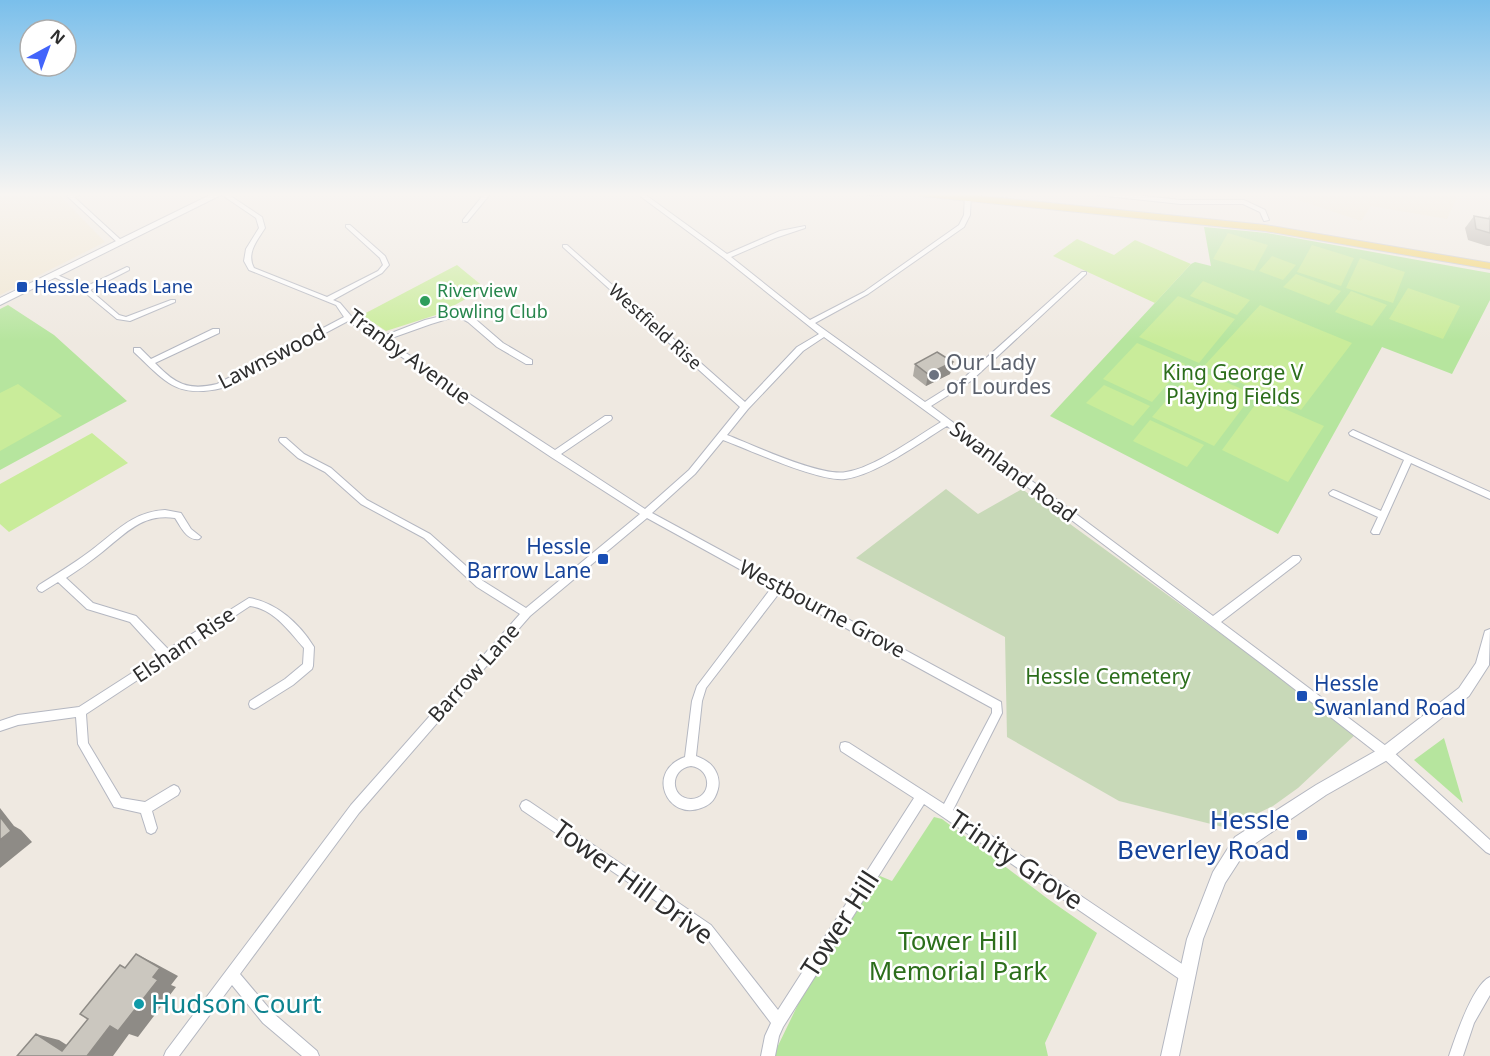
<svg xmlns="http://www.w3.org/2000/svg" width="1490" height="1056" viewBox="0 0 1490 1056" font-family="'Noto Sans',sans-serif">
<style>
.education{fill:#f0e6d1}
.green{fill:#b6e59e}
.cemetery{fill:#c8d9b8}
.pitch{fill:#c9ec9a}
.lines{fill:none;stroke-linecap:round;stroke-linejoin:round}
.minor-casing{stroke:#b4b7c1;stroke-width:2}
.tertiary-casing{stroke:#b4b7c1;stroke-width:2}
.primary-casing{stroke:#c9c9c9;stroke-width:2}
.minor{fill:#fff;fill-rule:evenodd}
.tertiary{fill:#fff;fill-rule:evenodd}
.primary{fill:#f2d163;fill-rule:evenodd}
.wall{fill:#afaba4}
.shaded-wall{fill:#8e8b86}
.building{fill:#cbc7bf;stroke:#8e8b86;stroke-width:1.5}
.transit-dot{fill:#1a4fb4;stroke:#fff;stroke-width:2}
.leisure-dot{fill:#2e9e5b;stroke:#fff;stroke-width:2}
.worship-dot{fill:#6b7280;stroke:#fff;stroke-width:2}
.culture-dot{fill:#0f9aa8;stroke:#fff;stroke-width:2}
.labels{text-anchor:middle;stroke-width:5;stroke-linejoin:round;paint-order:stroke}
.far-transit-label{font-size:18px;fill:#164399;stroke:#fff;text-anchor:start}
.far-leisure-label{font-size:18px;fill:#27864d;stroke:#fff;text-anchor:start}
.far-street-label{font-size:18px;fill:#2e2e2e;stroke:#fff}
.street-label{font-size:21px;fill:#2e2e2e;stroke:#fff}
.worship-label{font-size:21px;fill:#5b616d;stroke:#fff;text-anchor:start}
.park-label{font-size:21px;fill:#2c6e1b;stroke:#fff}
.transit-label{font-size:21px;fill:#164399;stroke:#fff;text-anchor:end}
.near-transit-label{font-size:26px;fill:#164399;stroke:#fff;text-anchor:end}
.near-street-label{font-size:26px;fill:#2e2e2e;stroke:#fff}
.near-park-label{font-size:26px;fill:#2c6e1b;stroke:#fff}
.near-culture-label{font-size:26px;fill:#0d838f;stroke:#fff;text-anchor:start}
</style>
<rect width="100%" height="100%" fill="#efe9e1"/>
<path class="education" d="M0 193H57L105 242 0 295Z
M1277 193H1459L1447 219 1371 206 1361 221Z"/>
<path class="green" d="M1204 227 1267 233 1490 273V300L1452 374 1382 347 1278 534 1050 416 1191 264 1195 262 1211 266Z
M8 305 54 335 127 401 0 470V309Z
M1444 738 1463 803 1414 760Z
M934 817 942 819 1048 899 1097 933 1045 1043 1048 1056H773L805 990 880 876 892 881Z"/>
<path class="cemetery" d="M946 489 978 514 1022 489 1357 733 1298 788 1273 806 1227 828 1119 801 1007 737 1005 637 856 558Z"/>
<path class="pitch" d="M1228 233 1268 245 1254 271 1213 259Z
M1077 239 1114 255 1135 240 1191 264 1155 303 1053 256Z
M1312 245 1354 258 1341 286 1297 272Z
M1272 256 1296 265 1283 280 1259 271Z
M1360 258 1405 272 1393 303 1346 288Z
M457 265 485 288 439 314 386 331 362 315Z
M1296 274 1341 291 1329 305 1283 287Z
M1203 281 1250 300 1237 315 1190 296Z
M1408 288 1460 306 1443 339 1389 319Z
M1351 291 1387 305 1372 326 1335 312Z
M1178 296 1235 319 1199 363 1139 337Z
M1260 305 1352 343 1301 410 1204 366Z
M1137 343 1185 364 1152 402 1103 379Z
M1194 368 1253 394 1214 446 1152 417Z
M18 384 62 416 0 451V393Z
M1104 385 1150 406 1133 426 1086 403Z
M1260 398 1324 426 1288 482 1222 450Z
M1150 420 1204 445 1187 467 1133 441Z
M92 433 128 463 9 532 0 524V484Z"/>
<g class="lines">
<g class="minor-casing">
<path id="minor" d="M73 193H83L74 197 122 241V243H118L67 196Z
M219 193H226L262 217 265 228C257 241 246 253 254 268L327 297 378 271 383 265 380 258 346 227V225H350L385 256 389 265 382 273 333 300 340 303 351 316 381 337 425 320 458 312 474 318 503 343 532 360V364H526L497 347 468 322 457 316 431 324 386 340 555 450 605 416H611L612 418 611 420 561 454 645 509 689 470 740 407 563 247V245H567L745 402 797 347 819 334 724 258 636 193H643L727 254 780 231 805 226V228L775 238 731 257 810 320 864 292 959 225 964 215 965 193H971L970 215 964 227 868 294 815 323 925 402 965 377 1082 272H1086V274L971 381 931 406 1213 616 1293 556H1299L1301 559 1299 562 1221 622 1390 749 1490 840V854L1486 852 1382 757 1266 667 947 426C919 443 876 475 845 479 819 482 750 450 723 440L695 474 652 513 1001 702 1002 713 953 810 1191 970 1193 975 1191 980 1186 982 1181 980 924 804 783 1027 779 1036 775 1056H761L765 1036 771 1023 703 933 522 810 520 806 522 802 526 800 530 802 711 925 778 1010 914 798 841 751 840 747 841 743 845 742 849 743 944 804 992 713V708L780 592 706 688 702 701 696 756C706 760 713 764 717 774 720 782 719 789 715 797 712 803 707 806 701 808 667 821 645 771 685 757L692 701 697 686 772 587 647 518 530 616 359 813 240 974 273 1013 317 1051 319 1056H302L263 1023 232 985 179 1056H164L166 1051 351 805 520 614 477 587 424 538 361 504 325 472 298 458 280 442 279 440 280 438H286L304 454 331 468 367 500 430 534 483 581 526 608 640 514 551 457 348 321 222 388C176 399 165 381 134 352V348H140L151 359 213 329H219V333L155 363C175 384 188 391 217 384L344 317 336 305 249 270 244 261 246 249 259 228 256 218ZM824 337 941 422C916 437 874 468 846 472 821 477 753 445 727 435L748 409 803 351ZM691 766C713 769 712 799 691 799 670 799 669 769 691 766Z
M485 193H491L467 222H463V220Z
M862 193H887C881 196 868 196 862 193Z
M1094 193H1116L1181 200H1244L1265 210 1269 220 1264 221 1260 212 1243 204H1181L1097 195Z
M127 267 129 268V270L90 290 119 315 126 317 171 300H175V302L130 321 117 319 83 291 50 275 51 274H55L85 287Z
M1353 430 1490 492V499L1411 463 1379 534H1373L1371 532 1378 517 1330 495 1329 493 1333 490 1336 491 1381 511 1404 460 1350 435 1349 433Z
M165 510 181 513 191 529 201 537 199 539C187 541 181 527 175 518 142 513 125 534 101 553 90 562 78 570 66 578L93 603 136 616 168 649 249 598C276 602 300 624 314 647L313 666 312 669 293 685 258 707 254 709 250 707 249 704 250 701 285 679 303 664 304 648C289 631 274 609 250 606L86 714 88 743 121 798 145 802 170 787 174 785 178 787 180 791 178 795 152 811 157 828 155 832 151 834 147 832 141 813 114 807 78 744 76 717 18 725 0 731V721L18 715 79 707 160 655 130 622 87 609 58 582 42 592 39 591 37 588 39 585C56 574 73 564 89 552 115 533 131 512 165 510Z
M1490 977V995L1474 1023 1463 1056H1449C1455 1038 1473 984 1490 977Z"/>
</g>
<g class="tertiary-casing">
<path id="tertiary" d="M214 193H225L0 305V298Z
M1490 629 1489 665 1469 696 1391 758 1326 795 1247 849 1225 883 1203 939 1179 1056H1161L1187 939 1213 872 1235 837 1316 785 1381 748 1459 688 1476 663 1485 631Z"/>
</g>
<g class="primary-casing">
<path id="primary" d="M915 193H952L1265 225 1490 263V269L1265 231 920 196Z"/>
</g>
<use href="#minor" class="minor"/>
<use href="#tertiary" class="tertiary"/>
<use href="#primary" class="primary"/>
</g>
<path class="wall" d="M1490 215V246H1487L1468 240 1465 228 1474 216 1487 219Z
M953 362 950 374 926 386 913 376 915 364Z"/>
<path class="shaded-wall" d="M953 362 950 374 926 386 928 374Z
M0 808 14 826 21 830 32 842 0 868Z
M136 954 154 963 178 976 171 985 176 987 138 1037 129 1034 113 1056H87L110 1026 153 977Z
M36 1034 59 1040 84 1056 62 1051Z"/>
<path class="building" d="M1474 216 1490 219V233L1476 229Z
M937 352 953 362 928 374 915 364Z
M1 818 11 831 0 840V819Z
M136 954 160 968 153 977 158 980 118 1031 110 1026 87 1056H17L36 1034 62 1051 88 1019 80 1014 120 965 125 968Z"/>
<linearGradient id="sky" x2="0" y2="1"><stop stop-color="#7abfeb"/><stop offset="0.57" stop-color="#f8f5f2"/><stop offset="1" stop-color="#f8f5f2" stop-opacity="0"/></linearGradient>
<rect width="1490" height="341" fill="url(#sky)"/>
<g class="transit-dot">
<rect x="16" y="281" width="12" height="12" rx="3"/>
<rect x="597" y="553" width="12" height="12" rx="3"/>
<rect x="1296" y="690" width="12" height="12" rx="3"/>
<rect x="1296" y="829" width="12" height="12" rx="3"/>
</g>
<circle class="leisure-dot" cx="425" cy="301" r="6"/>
<circle class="worship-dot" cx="934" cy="375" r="6"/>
<circle class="culture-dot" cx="139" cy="1004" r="6"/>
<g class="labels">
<g class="far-transit-label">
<text x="34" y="293">Hessle Heads Lane</text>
</g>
<g class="far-leisure-label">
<text x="437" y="297">Riverview<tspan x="437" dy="21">Bowling Club</tspan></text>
</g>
<g class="far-street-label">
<text transform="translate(655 327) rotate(42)" y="6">Westfield Rise</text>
</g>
<g class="street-label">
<text transform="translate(272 357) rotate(-27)" y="7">Lawnswood</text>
<text transform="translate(409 357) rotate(36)" y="7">Tranby Avenue</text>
<text transform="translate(1013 472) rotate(37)" y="7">Swanland Road</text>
<text transform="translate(822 609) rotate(28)" y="7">Westbourne Grove</text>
<text transform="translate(184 645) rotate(-34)" y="7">Elsham Rise</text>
<text transform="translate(474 673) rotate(-48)" y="7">Barrow Lane</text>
</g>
<g class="worship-label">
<text x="946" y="370">Our Lady<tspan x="946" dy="24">of Lourdes</tspan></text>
</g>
<g class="park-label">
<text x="1233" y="380">King George V<tspan x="1233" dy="24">Playing Fields</tspan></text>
<text x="1108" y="684">Hessle Cemetery</text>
</g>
<g class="transit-label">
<text x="591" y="554">Hessle<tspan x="591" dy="24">Barrow Lane</tspan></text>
<text x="1314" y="691" text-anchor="start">Hessle<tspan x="1314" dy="24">Swanland Road</tspan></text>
</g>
<g class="near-transit-label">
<text x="1290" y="829">Hessle<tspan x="1290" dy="30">Beverley Road</tspan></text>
</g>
<g class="near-street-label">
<text transform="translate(1016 860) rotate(34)" y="9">Trinity Grove</text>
<text transform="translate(633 882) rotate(36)" y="9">Tower Hill Drive</text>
<text transform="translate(840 924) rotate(-57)" y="9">Tower Hill</text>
</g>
<g class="near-park-label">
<text x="958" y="950">Tower Hill<tspan x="958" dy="30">Memorial Park</tspan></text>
</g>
<g class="near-culture-label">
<text x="151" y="1013">Hudson Court</text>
</g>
</g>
<g transform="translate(48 48) rotate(41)"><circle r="28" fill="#ffffff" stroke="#ababab" stroke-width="1.5"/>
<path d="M0-4.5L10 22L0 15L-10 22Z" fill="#4264fb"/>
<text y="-9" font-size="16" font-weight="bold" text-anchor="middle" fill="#2e2e2e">N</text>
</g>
</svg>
